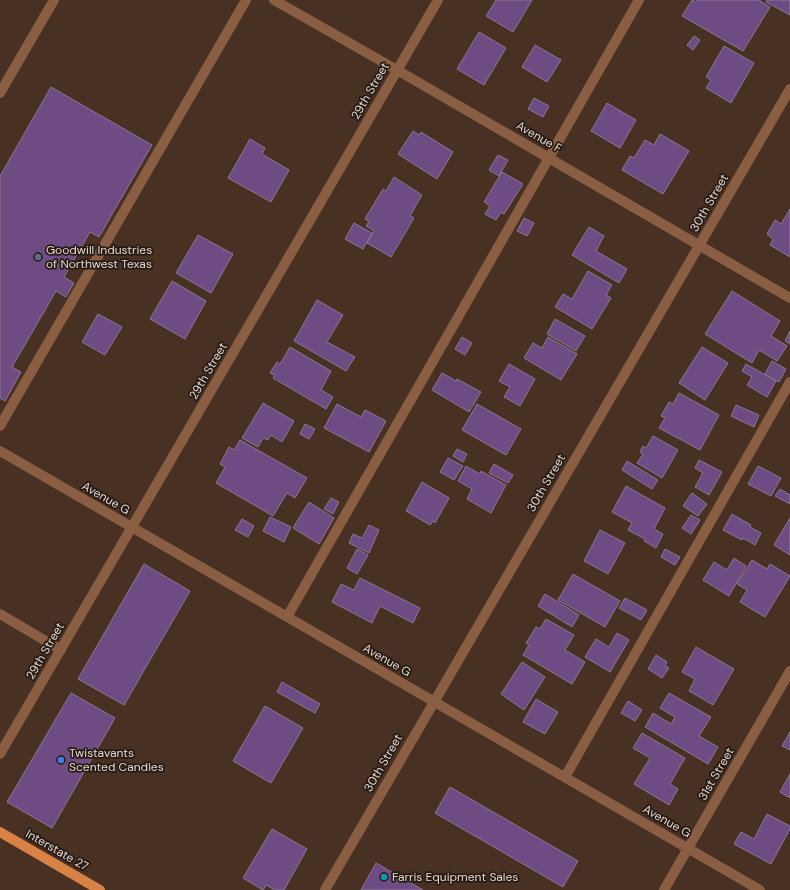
<svg xmlns="http://www.w3.org/2000/svg" width="790" height="890" viewBox="0 0 790 890" font-family="'DM Sans',sans-serif">
<style>
.building{fill:#6e4c83;stroke:#887892}
.lines{fill:none;stroke-linecap:round;stroke-linejoin:round}
.minor{stroke:#895e42;stroke-width:10}
.major{stroke:#d98245;stroke-width:10}
.service-dot{fill:#5c6f8a;stroke:#261b15;stroke-width:1.5}
.shop-dot{fill:#3f7fe0;stroke:#261b15;stroke-width:1.5}
.culture-dot{fill:#0f9aa8;stroke:#261b15;stroke-width:1.5}
.labels{text-anchor:middle;stroke-width:3.5;stroke-linejoin:round;paint-order:stroke}
.street-label{font-size:12px;fill:#e4d4cc;stroke:#261b15}
.poi-label{font-size:12px;fill:#e4d4cc;stroke:#261b15;text-anchor:start}
</style>
<rect width="100%" height="100%" fill="#483022"/>
<path class="building" d="M496 0H532L513 32 486 16Z
M692 0 696 2 697 0H759L770 7 743 51 682 16Z
M767 0H790V15L766 2Z
M479 32 506 48 484 85 457 69Z
M694 36 700 40 693 50 687 45Z
M535 45 561 60 547 82 522 67Z
M724 46 754 63 731 103 706 88 711 80 706 77Z
M51 87 152 145 99 237 90 232 64 277 74 283 66 297 56 291 12 367 21 372 5 401 0 398V176Z
M534 98 549 106 543 117 528 109Z
M607 103 636 120 620 148 591 131Z
M413 131 419 135 421 132 453 152 437 179 398 154Z
M660 134 689 151 663 194 622 170 630 156 634 158 645 140 654 145Z
M250 139 265 148 262 154 289 170 271 202 228 178Z
M498 155 508 160 499 176 489 170Z
M502 172 523 184 504 214 501 212 496 220 485 214 490 206 484 202Z
M394 177 422 195 410 216 414 218 391 257 367 243 374 231 366 226 369 222 365 219 383 189 386 191Z
M790 209V257L770 245 773 239 767 234 775 220 781 224Z
M524 218 534 223 527 236 517 231Z
M354 223 372 233 363 249 345 239Z
M589 227 604 236 596 251 627 269 619 283 572 255Z
M198 235 233 254 211 293 176 273Z
M588 271 612 285 606 295 611 298 592 329 555 307 563 294 572 299Z
M172 281 206 301 185 339 150 319Z
M732 291 780 321 771 336 787 346 777 361 759 350 752 363 705 334Z
M317 300 343 315 327 342 355 357 346 371 294 341Z
M98 314 122 327 105 355 82 342Z
M555 319 585 336 576 351 547 334Z
M790 331V344L785 341Z
M462 337 472 343 465 355 455 349Z
M548 337 577 354 561 380 524 358 533 343 542 348Z
M290 347 331 371 321 390 333 397 326 409 273 378 275 375 270 373 277 362 280 364Z
M702 347 728 363 705 400 679 383Z
M772 361 786 369 779 382 765 374Z
M509 364 535 379 520 406 504 397 510 387 499 381Z
M746 364 776 381 767 397 747 385 752 377 742 371Z
M442 373 456 381 457 379 481 392 469 412 432 390Z
M679 393 719 415 700 450 659 428 665 418 661 416 669 402 673 404Z
M263 403 294 421 282 442 271 435 268 440 263 438 258 447 242 438Z
M337 404 361 417 365 410 386 421 369 452 324 428Z
M477 404 521 429 506 455 462 430Z
M736 405 759 415 754 427 731 416Z
M305 424 315 429 309 439 300 434Z
M653 436 678 450 662 478 637 463 643 454 640 452 643 446 646 448Z
M240 440 307 478 295 498 287 493 273 516 216 483 225 467 220 464 229 447 234 450Z
M457 449 467 454 463 462 453 456Z
M448 458 463 466 454 480 440 472Z
M699 460 722 472 709 495 695 487 703 473 695 468Z
M627 461 658 480 652 489 622 470Z
M494 464 513 475 508 483 489 473Z
M466 466 480 474 481 471 506 485 491 513 467 499 472 489 458 481Z
M758 466 781 478 771 496 748 484Z
M422 482 449 498 435 523 433 521 430 525 406 511Z
M626 486 665 508 654 529 663 534 656 548 644 541 645 539 628 530 632 523 612 512Z
M780 489 790 495V504L775 496Z
M692 493 707 504 698 516 683 506Z
M331 498 339 502 333 514 324 509Z
M309 502 334 518 319 544 293 528Z
M732 514 751 525 750 527 761 533 755 545 743 538 742 540 723 530Z
M691 515 700 520 691 534 682 528Z
M270 517 291 527 284 542 263 531Z
M790 518V555L774 545Z
M242 519 254 526 248 537 235 530Z
M369 525 379 530 369 553 349 543 353 534 362 538Z
M600 530 625 543 608 574 584 561Z
M357 549 368 555 357 574 347 568Z
M665 549 680 557 675 565 661 557Z
M734 558 746 566 729 596 703 580 714 562 727 570Z
M752 560 767 569 770 564 790 576 765 617 740 602 747 590 737 584Z
M144 564 190 591 124 705 78 679Z
M573 574 620 601 605 627 558 600Z
M360 578 420 608 413 623 380 606 372 623 332 602 341 584 354 590Z
M545 594 579 615 572 627 538 606Z
M625 598 647 610 641 620 619 608Z
M546 619 574 635 565 650 585 662 572 684 523 655 529 645 526 643 536 627 540 629Z
M617 633 629 640 610 672 585 657 596 639 609 647Z
M696 647 734 669 713 705 689 691 695 679 682 672Z
M656 655 667 662 665 666 669 668 662 678 648 669Z
M522 662 545 677 524 710 501 694Z
M282 682 320 704 315 713 277 692Z
M71 693 115 718 52 828 7 802Z
M669 693 711 717 699 736 718 747 708 764 645 727 653 713 671 724 675 717 660 708Z
M536 699 558 712 545 734 523 722Z
M628 701 642 710 635 721 621 713Z
M265 706 303 728 271 783 233 761Z
M790 732V750L782 746Z
M642 733 685 758 670 784 678 789 669 805 634 784 650 758 633 748Z
M790 774V798L780 792Z
M450 787 578 861 563 887 435 813Z
M767 814 790 826V829L771 864 734 844 741 832 754 839Z
M272 829 307 849 284 890H275L266 885 263 890 243 878Z
M376 863 423 890H361Z"/>
<g class="lines">
<path class="minor" d="M274 0 397 70 790 298
M0 93 54 0
M0 426 246 0
M0 451 760 890
M0 614 61 650
M287 617 639 0
M0 754 438 0
M565 777 790 382
M325 890 790 89
M664 890 790 671"/>
<path class="major" d="M0 832 100 890"/>
</g>
<circle class="service-dot" cx="38" cy="257" r="4"/>
<circle class="shop-dot" cx="61" cy="760" r="4"/>
<circle class="culture-dot" cx="384" cy="877" r="4"/>
<g class="labels">
<g class="street-label">
<text transform="translate(370 91) rotate(-60)" y="4">29th Street</text>
<text transform="translate(539 137) rotate(30)" y="4">Avenue F</text>
<text transform="translate(709 203) rotate(-60)" y="4">30th Street</text>
<text transform="translate(208 371) rotate(-60)" y="4">29th Street</text>
<text transform="translate(546 483) rotate(-60)" y="4">30th Street</text>
<text transform="translate(106 498) rotate(30)" y="4">Avenue G</text>
<text transform="translate(45 651) rotate(-60)" y="4">29th Street</text>
<text transform="translate(387 660) rotate(30)" y="4">Avenue G</text>
<text transform="translate(383 763) rotate(-60)" y="4">30th Street</text>
<text transform="translate(716 774) rotate(-60)" y="4">31st Street</text>
<text transform="translate(667 821) rotate(30)" y="4">Avenue G</text>
<text transform="translate(57 850) rotate(30)" y="4">Interstate 27</text>
</g>
<g class="poi-label">
<text x="46" y="254">Goodwill Industries<tspan x="46" dy="14">of Northwest Texas</tspan></text>
<text x="69" y="757">Twistavants<tspan x="69" dy="14">Scented Candles</tspan></text>
<text x="392" y="881">Farris Equipment Sales</text>
</g>
</g>
</svg>
